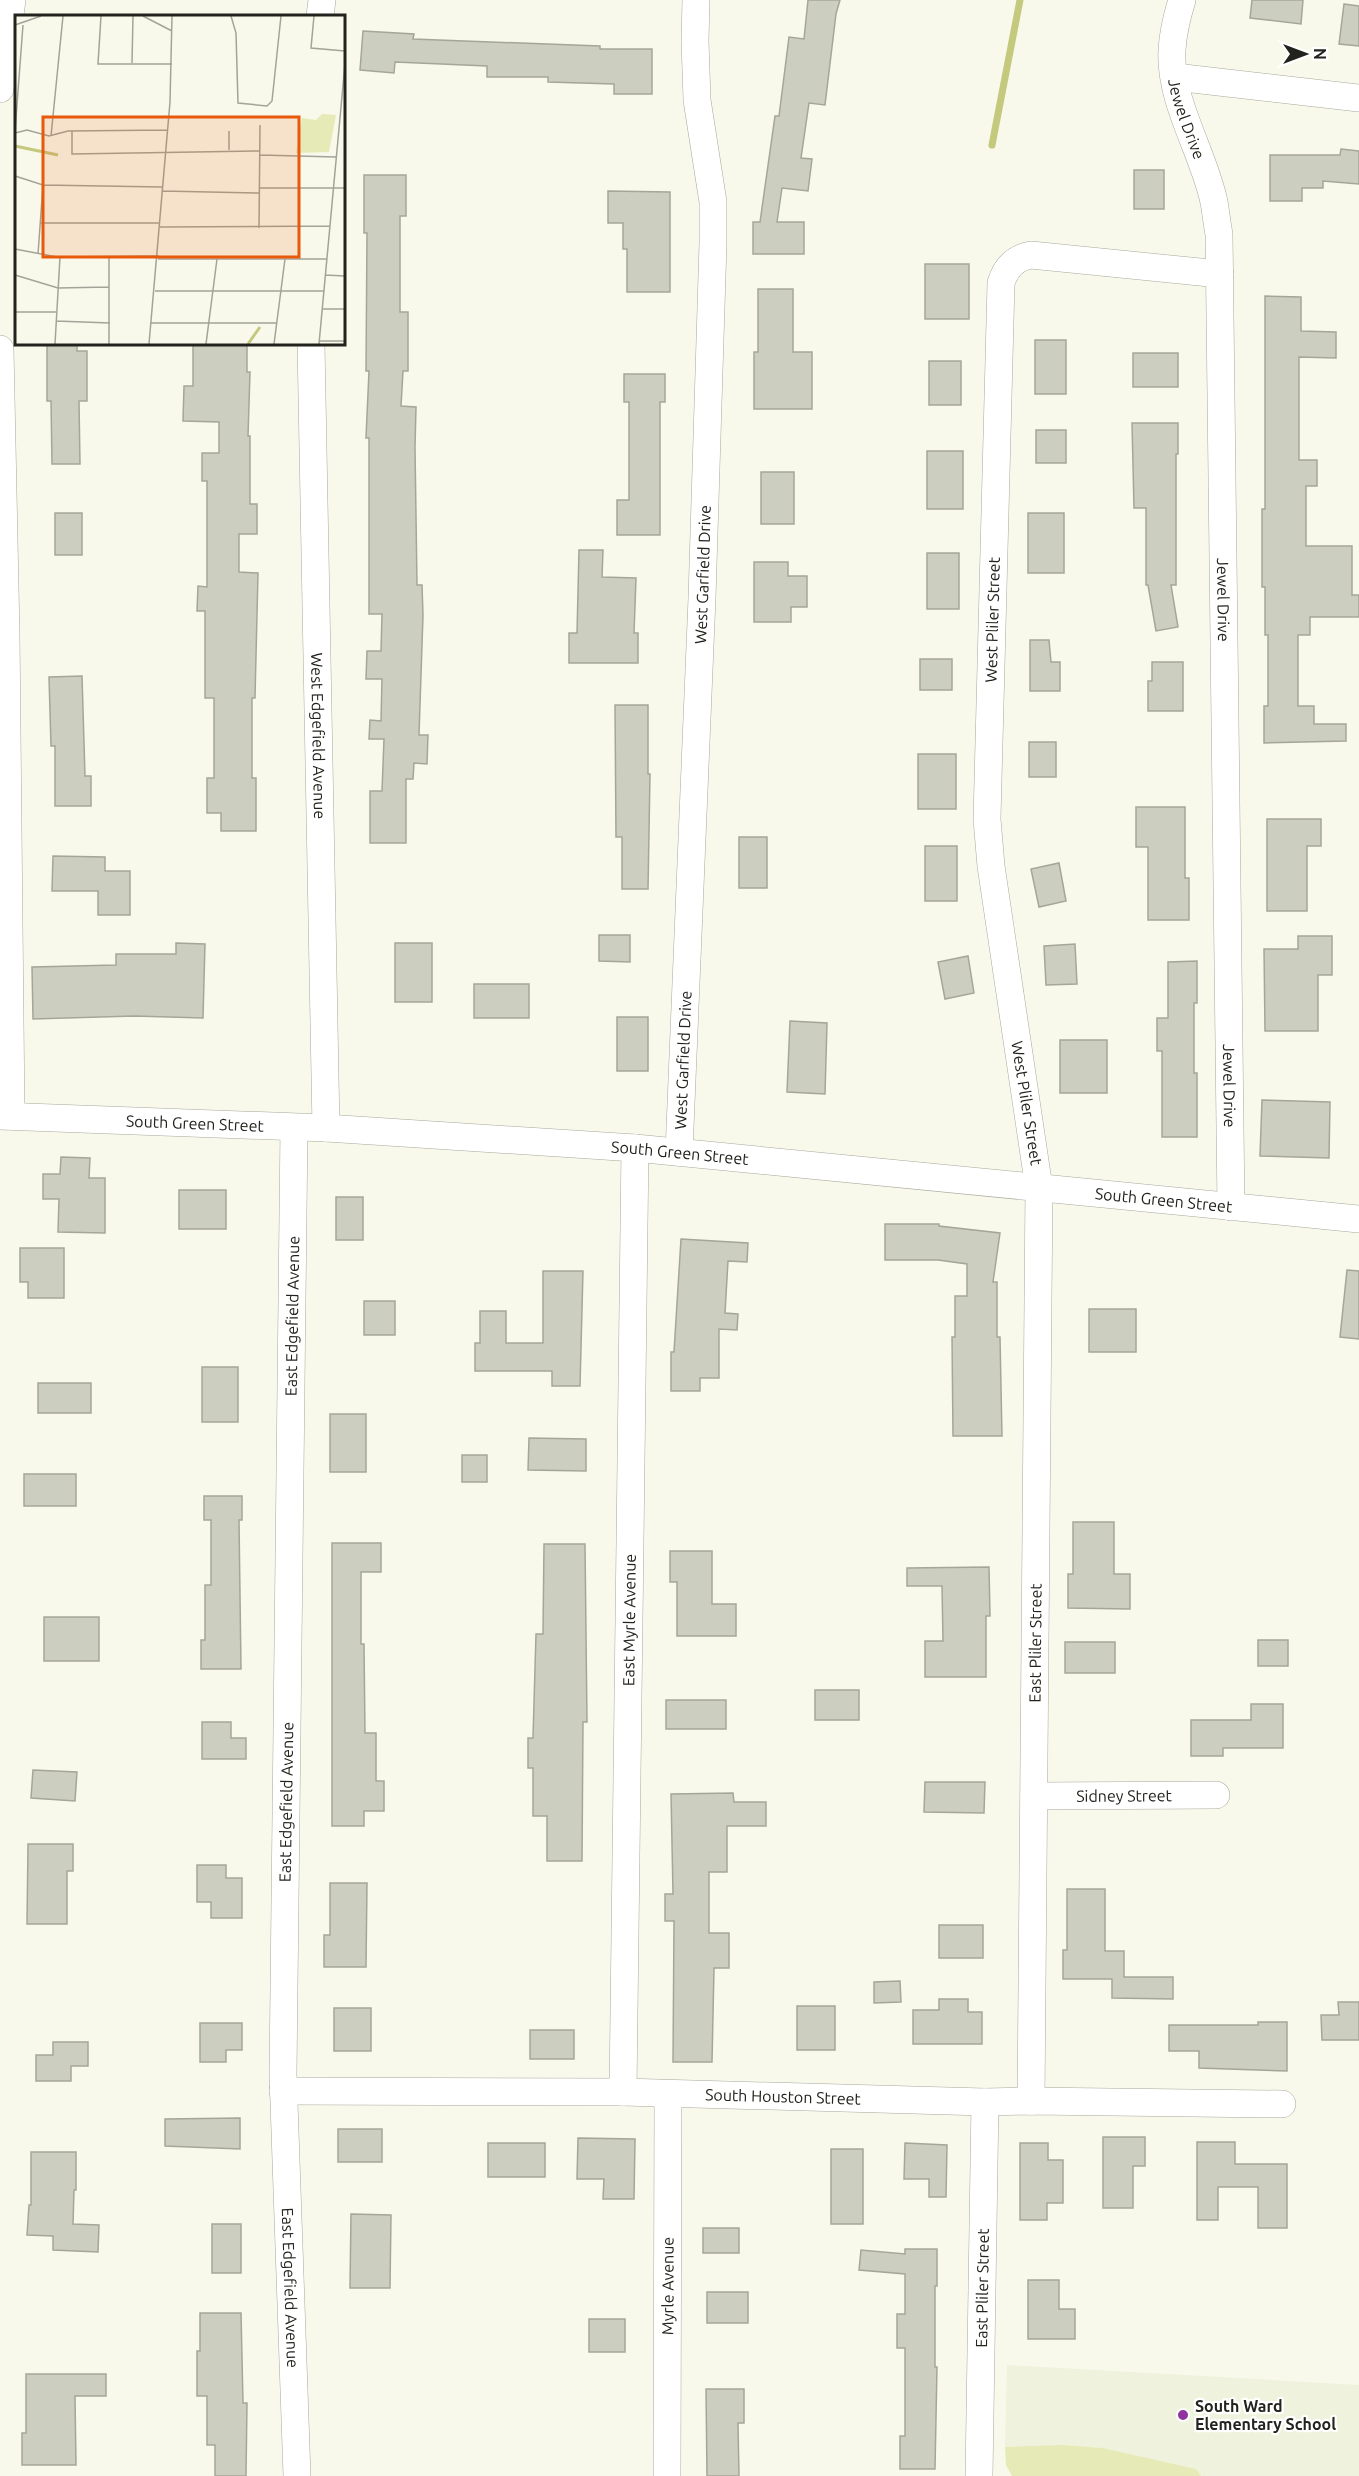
<svg xmlns="http://www.w3.org/2000/svg" width="1359" height="2476" viewBox="0 0 1359 2476" font-family="Ubuntu,sans-serif">
<style>
.built{fill:#eff2dc}
.green{fill:#e5eab6}
.lines{fill:none;stroke-linecap:round;stroke-linejoin:round}
.stream{stroke:#c4c97d;stroke-width:7}
.building{fill:#cccec0;stroke:#a5a699;stroke-width:1.5}
.minor-casing{stroke:#a7a99c;stroke-width:28}
.minor{stroke:#fff;stroke-width:27}
.poi-dot{fill:#8f349e;stroke:#fff;stroke-width:2}
.labels{text-anchor:middle;stroke-width:4.5;stroke-linejoin:round;paint-order:stroke}
.street-label{font-size:16px;fill:#23231e;stroke:#fff}
.poi-label{font-size:16px;font-weight:bold;fill:#23231e;stroke:#fff;text-anchor:start}
.inset-river{fill:none;stroke:#c4c97d;stroke-width:3}
.inset-road{fill:none;stroke:#a3a399;stroke-width:1.5}
.view{fill:#e8590c;fill-opacity:0.15;stroke:#e8590c;stroke-width:3}
.inset-edge{fill:none;stroke:#23231e;stroke-width:3}
</style>
<rect width="100%" height="100%" fill="#f8f9eb"/>
<path class="built" d="M1007 2365 1359 2385V2476H1201L1196 2469 1103 2448 1062 2445 1005 2447Z"/>
<path class="green" d="M1062 2445 1103 2448 1196 2469 1201 2476H1012L1006 2465 1005 2447Z"/>
<g class="lines">
<path class="stream" d="M992 145 1020 0"/>
</g>
<path class="building" d="M808 0H840L836 14 825 105 809 103 801 158 812 159 808 191 782 188 777 222H804V254H753V222H760L775 116H779L789 37 804 39Z
M1252 0H1303L1301 24 1250 18Z
M1344 4 1359 6V46L1339 44Z
M363 31 414 34 413 39 600 46V49H652V94H614V84L548 82V77H487V66L395 62 394 73 360 70Z
M1341 149 1359 151V184L1323 181V188H1302V201H1270V155H1340Z
M1134 170H1164V209H1134Z
M364 175H406V216H400V312H408V371H403L401 406 416 407 415 447 417 585H422L423 615 419 735H428L427 764 414 763 413 779H406V843H370V791H382L384 739H369L370 720 381 721 382 679H366L367 651H381L382 614H369V438H366L369 371H366L367 233H364Z
M608 191 670 192V292H627V249H623V223H608Z
M925 264H969V319H925Z
M758 289H793V352H812V409H754V352H758Z
M1265 296 1301 297V331L1336 332V358L1299 357V460H1317V486H1306V546H1352V595H1359V617H1310V635H1298V706H1314V724H1346V741L1264 743V706H1268V635H1265V587H1262V509H1265Z
M1035 340H1066V394H1035Z
M47 344H77V351H87V401H79L80 464H52L51 401H47Z
M193 344H247V372H250L248 436H250V504H257V534H239V572L258 573 255 698H252V778H256V831H221V813H207V778H214V698H205V611H197L198 586 207 587V481H202V453H219V422L183 421 184 386H193Z
M1133 353H1178V387H1133Z
M929 361H961V405H929Z
M624 374H665V402H660V535H617V500H629V402H624Z
M1132 423H1178V454H1176V585H1171L1178 627 1156 631 1148 585H1146V508H1134Z
M1036 430H1066V463H1036Z
M927 451H963V509H927Z
M761 472H794V524H761Z
M55 513H82V555H55Z
M1028 513H1064V573H1028Z
M579 550H603L602 577 636 578 634 633H638V663H569V633H577Z
M927 553H959V609H927Z
M754 562H788V576H807V607H791V622H754Z
M1030 640H1049L1051 662H1060V691H1030Z
M920 659H952V690H920Z
M1152 662H1183V711H1148V681H1152Z
M82 676 85 776H91V806H55V746H51L49 677Z
M615 705H648V774H650L648 889H622V837H616Z
M1029 742H1056V777H1029Z
M918 754H956V809H918Z
M1136 807H1185V878H1189V920H1148V847H1136Z
M1267 819H1321V846H1307V911H1267Z
M739 837H767V888H739Z
M925 846H957V901H925Z
M53 856 105 857V871H130V915H98V891H52Z
M1059 863 1066 901 1039 907 1031 869Z
M599 935H630V962L599 961Z
M1298 936H1332V975H1318V1031H1265L1264 949H1298Z
M176 943 205 944 203 1018 134 1016 33 1019 32 967 116 965V954H176Z
M395 943H432V1002H395Z
M1075 944 1077 984 1046 985 1044 946Z
M968 956 974 993 945 999 938 962Z
M1197 961V1003H1194V1073H1197V1137H1162V1051H1157V1018H1168V962Z
M474 984H529V1018H474Z
M617 1017H648V1071H617Z
M790 1021 827 1023 825 1094 787 1092Z
M1060 1040H1107V1093H1060Z
M1262 1100 1330 1102 1329 1158 1260 1156Z
M61 1157 90 1158 89 1178H105V1233L58 1232 59 1199H43V1174H60Z
M179 1190H226V1229H179Z
M336 1197H363V1240H336Z
M885 1224H939V1226L1000 1233 993 1282H997V1337H1000L1002 1436H953L952 1337H955V1296H967V1264L938 1260H885Z
M681 1239 748 1243 747 1262 728 1261 725 1313 738 1314 737 1330 719 1329V1378H700V1391H671V1352H674Z
M20 1248H64V1298H28V1282H20Z
M1347 1270 1359 1271V1339L1340 1337Z
M543 1271H583L580 1386H552V1371H475V1343H480V1311H506V1343H543Z
M364 1301H395V1335H364Z
M1089 1309H1136V1352H1089Z
M202 1367H238V1422H202Z
M38 1383H91V1413H38Z
M330 1414H366V1472H330Z
M529 1438 586 1439V1471L528 1470Z
M462 1455H487V1482H462Z
M24 1474H76V1506H24Z
M204 1496H242V1520H239L241 1669H201V1640H205V1585H211V1520H204Z
M1073 1522H1114V1574H1130V1609L1068 1608V1574H1073Z
M332 1543H381V1572H361V1644H364L365 1733H376V1781H384V1811H364V1826H332Z
M544 1544H585L587 1722H583L582 1861H547V1816H533V1768H528V1738H533L536 1634H543Z
M670 1551H712V1604H736V1636H677V1582H670Z
M989 1567 990 1616H986V1677H925V1641H943L942 1586H907V1568Z
M44 1617H99V1661H44Z
M1258 1640H1288V1666H1258Z
M1065 1642H1115V1673H1065Z
M815 1690H859V1720H815Z
M666 1700H726V1729H666Z
M1251 1704H1283V1748H1223V1756H1191V1720H1251Z
M202 1722H231V1738H246V1759H202Z
M33 1770 77 1772 75 1801 31 1798Z
M925 1782H985L984 1813 924 1812Z
M733 1793 734 1802H766V1826H727V1872H709V1933H729V1968H714L712 2062H673L674 1921H665V1894H673L671 1794Z
M28 1844H73V1871H67V1924H27Z
M197 1865H226V1878H242V1918H211V1902H197Z
M330 1883H367L366 1967H324V1935H330Z
M1067 1889H1105V1951H1124V1977H1173V1999L1112 1998V1979H1063V1950H1067Z
M939 1925H983V1958H939Z
M900 1981 901 2002 874 2003V1982Z
M939 1999H968V2012H982V2044H913V2010H939Z
M1338 2002H1359V2040H1322L1321 2015H1339Z
M797 2006H835V2050H797Z
M334 2008H371V2051H334Z
M1258 2022H1287V2071L1199 2068V2051H1169V2025H1258Z
M200 2023H242V2050H226V2062H200Z
M530 2030H574V2059H530Z
M53 2042H88V2066H71V2081H36V2055H53Z
M240 2118V2149L165 2146V2119Z
M338 2129H382V2162H338Z
M1103 2137H1145V2166H1133V2208H1103Z
M578 2138 635 2139 634 2199H603L604 2179H577Z
M1197 2142H1235V2164H1287V2228H1258V2187H1218V2220H1197Z
M488 2143H545V2177H488Z
M905 2143 947 2145 946 2197H929V2179H904Z
M1020 2143H1048V2160H1063V2203H1047V2220H1020Z
M831 2149H863V2224H831Z
M31 2152H76V2190H74L73 2224 99 2225 98 2252 53 2250V2236L27 2235 29 2205H31Z
M351 2214 391 2215 390 2288H350Z
M212 2224H241V2273H212Z
M703 2228H739V2253H703Z
M905 2249H937V2286H935V2367H937L935 2469H900V2436H905V2348H897V2314H905V2274L859 2270 861 2250 905 2254Z
M1028 2280H1059V2309H1075V2339H1028Z
M707 2292H748V2323H707Z
M200 2313H241L243 2403H247L246 2476H215V2445H207V2396H197V2351H200Z
M589 2319H625V2352H589Z
M26 2374H106V2396H75L76 2465H22V2433H26Z
M706 2389H744V2423H738L739 2476H707Z"/>
<g class="lines">
<g class="minor-casing">
<g id="minor">
<path id="s1" d="M1182 0C1177 16 1173 33 1172 50 1169 101 1204 153 1214 202 1216 213 1217 224 1219 234L1231 1207"/>
<path d="M320 16 322 0"/>
<path d="M1175 77 1359 98"/>
<path d="M0 89 12 0"/>
<path id="s2" d="M311 344 326 1128"/>
<path d="M0 349 6 634 11 1116"/>
<path id="s3" d="M0 1116 326 1128 635 1148 1359 1219"/>
<path id="s4" d="M294 1128 283 2074 297 2476"/>
<path id="s5" d="M679 1152 702 598 713 243V202L697 100 695 41 696 0"/>
<path id="s6" d="M1034 1796 1216 1795"/>
<path id="s7" d="M283 2091 623 2092 985 2102 1031 2101 1282 2104"/>
<path id="s8" d="M623 2092 635 1148"/>
<path id="s9" d="M1031 2101 1039 1188 991 866 987 819 1001 283C1006 267 1015 258 1031 255L1220 274"/>
<path id="s10" d="M667 2476 668 2095"/>
<path id="s11" d="M979 2476 985 2102"/>
</g>
</g>
<use href="#minor" class="minor"/>
</g>
<circle class="poi-dot" cx="1183" cy="2415" r="6"/>
<g class="labels">
<g class="street-label">
<text dy="6" stroke="none"><textPath href="#s1" startOffset="122">Jewel Drive</textPath></text>
<text dy="6" stroke="none"><textPath href="#s5" startOffset="578">West Garfield Drive</textPath></text>
<text dy="6" stroke="none"><textPath href="#s1" startOffset="608">Jewel Drive</textPath></text>
<text dy="6" stroke="none"><textPath href="#s9" startOffset="1485">West Pliler Street</textPath></text>
<text dy="6" stroke="none"><textPath href="#s2" startOffset="392">West Edgefield Avenue</textPath></text>
<text dy="6" stroke="none"><textPath href="#s5" startOffset="92">West Garfield Drive</textPath></text>
<text dy="6" stroke="none"><textPath href="#s1" startOffset="1094">Jewel Drive</textPath></text>
<text transform="translate(1027 1103) rotate(81)" y="6">West Pliler Street</text>
<text dy="6" stroke="none"><textPath href="#s3" startOffset="195">South Green Street</textPath></text>
<text dy="6" stroke="none"><textPath href="#s3" startOffset="681">South Green Street</textPath></text>
<text dy="6" stroke="none"><textPath href="#s3" startOffset="1167">South Green Street</textPath></text>
<text transform="translate(292 1316) rotate(-89)" y="6">East Edgefield Avenue</text>
<text dy="6" stroke="none"><textPath href="#s8" startOffset="472">East Myrle Avenue</textPath></text>
<text dy="6" stroke="none"><textPath href="#s9" startOffset="458">East Pliler Street</textPath></text>
<text dy="6" stroke="none"><textPath href="#s6" startOffset="90">Sidney Street</textPath></text>
<text transform="translate(286 1802) rotate(-89)" y="6">East Edgefield Avenue</text>
<text dy="6" stroke="none"><textPath href="#s7" startOffset="500">South Houston Street</textPath></text>
<text dy="6" stroke="none"><textPath href="#s10" startOffset="190">Myrle Avenue</textPath></text>
<text dy="6" stroke="none"><textPath href="#s4" startOffset="1160">East Edgefield Avenue</textPath></text>
<text dy="6" stroke="none"><textPath href="#s11" startOffset="188">East Pliler Street</textPath></text>
</g>
<g class="poi-label">
<text x="1195" y="2412">South Ward<tspan x="1195" dy="18">Elementary School</tspan></text>
</g>
</g>
<g transform="translate(15 15)">
<rect width="330" height="330" fill="#f8f9eb"/>
<path d="M307 99 321 100 314 137 281 138 287 103 301 105Z" fill="#e5eab6"/>
<path class="inset-river" d="M0 131 43 140M233 329 245 312"/>
<path class="inset-road" d="M86 1 83 49H157M128 1 157 16M216 1 221 18 223 88 252 91 257 86 266 1M299 1 296 33 330 36M0 10 26 1M117 48 118 1M0 116 8 10M57 116V139L245 136M214 116V135M0 118 12 115 34 121 53 116 153 115M36 121 48 1M245 140 321 142M0 161 28 170 147 172M244 173H330M147 176 244 178M25 208H145M145 212 315 211M244 213 245 110M0 234 42 242 144 241M23 239 28 170M94 241V329M143 244H312M0 260 43 273 94 272M310 260 330 261M140 276H309M307 294H330M0 297H41M41 306 95 308M136 308H262M305 326H330M40 329 45 242M134 329 155 87 157 1M191 329 202 244M259 329 270 244M304 329 330 49"/>
<path class="view" d="M28 102H284V242H28Z"/>
<rect width="330" height="330" class="inset-edge"/>
</g>
<g transform="translate(1305 54) rotate(90)" stroke="#ffffff" stroke-width="4.5" paint-order="stroke">
<path d="M0-4.5L10 22L0 15L-10 22Z" fill="#23231e"/>
<text y="-9" font-size="16" font-weight="bold" text-anchor="middle" fill="#23231e">N</text>
</g>
</svg>
